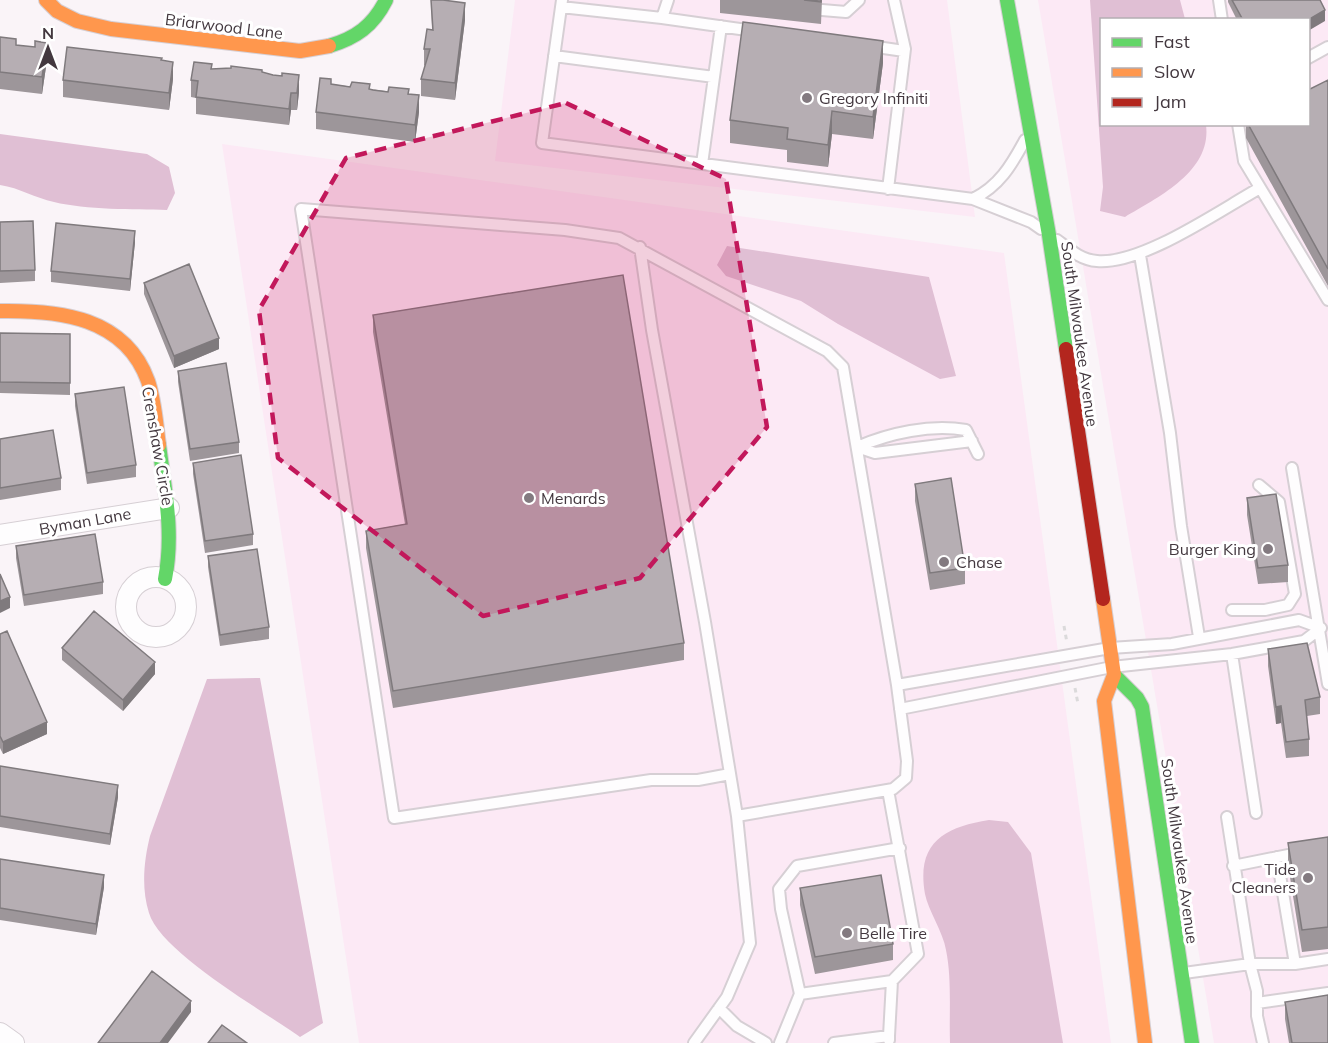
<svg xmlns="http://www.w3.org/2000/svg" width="1328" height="1043" viewBox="0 0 1328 1043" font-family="Mulish,sans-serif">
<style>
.built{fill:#fce9f5;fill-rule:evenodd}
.water{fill:#e0bfd4}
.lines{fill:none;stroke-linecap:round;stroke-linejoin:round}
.lane-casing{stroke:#d6cfd4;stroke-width:14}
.street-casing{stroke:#d6cfd4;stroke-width:22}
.fast-casing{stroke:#d6cfd4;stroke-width:16}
.slow-casing{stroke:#d6cfd4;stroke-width:16}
.jam-casing{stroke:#d6cfd4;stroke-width:16}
.path{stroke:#dbdadb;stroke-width:3;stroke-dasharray:4.5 4.5;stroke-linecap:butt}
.lane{stroke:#fefdfe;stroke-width:10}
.street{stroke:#fefdfe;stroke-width:20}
.fast{stroke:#63d668;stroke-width:14}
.slow{stroke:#ff974d;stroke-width:14}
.jam{stroke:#b3261e;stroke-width:14}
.wall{fill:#9d969a}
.shaded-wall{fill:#7f7a7d}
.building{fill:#b6aeb3;stroke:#7f7a7d;stroke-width:1.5}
.marked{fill:#c2185b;fill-opacity:0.2;stroke:#c2185b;stroke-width:4.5;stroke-dasharray:12 8;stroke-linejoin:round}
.poi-dot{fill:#837a80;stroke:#fff;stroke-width:2}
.labels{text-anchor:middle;stroke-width:6;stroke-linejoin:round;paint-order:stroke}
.street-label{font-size:16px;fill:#43383f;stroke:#fff}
.poi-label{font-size:16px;fill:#43383f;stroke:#fff;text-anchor:start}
</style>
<rect width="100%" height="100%" fill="#faf4f8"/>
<path class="built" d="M515 0H947L975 217 495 161Z
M1038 0H1328V1043H1214ZM1102 20H1308V124H1102Z
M222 144 1004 253 1111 1043H359Z"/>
<path class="water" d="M1090 0H1180L1185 19 1102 20V124L1206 125C1212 171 1159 197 1125 217L1100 211 1103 187Z
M0 134 147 154 169 167 175 193 167 210C134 209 86 210 54 202 35 198 20 188 0 185Z
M727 246 929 277 956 376 940 379 838 324 801 301 726 276 717 265Z
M260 678 323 1023 300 1037C265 1012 160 952 149 913 141 888 144 860 150 836L207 679Z
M989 820 1008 822 1031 853 1063 1043H950C949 1013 952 979 946 950 943 932 928 910 925 894 916 843 944 827 989 820Z"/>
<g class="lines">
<g class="lane-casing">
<path id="lane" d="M562 0 542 143 973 199 1031 222 1041 229
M1219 0 1222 20
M561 7 662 18 668 0
M822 10 846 12 859 0
M662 18 754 31
M870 46 904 51
M554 56 714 77
M1308 58 1328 47
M1238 124 1244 161 1328 300
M702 164 721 26
M888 189 905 49 894 0
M973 199C999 186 1011 166 1025 140
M1057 240C1069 249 1081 260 1097 261 1142 265 1220 210 1260 188
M640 247 652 330 705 622 737 816
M1140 255 1170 433 1181 526 1199 637
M857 447C890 433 930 424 966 430L978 454
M857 447 875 453 972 441
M1292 468 1328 684
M1232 610H1265L1288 605 1295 594 1279 502 1259 485
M1232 654 1256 813
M897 685 1110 648 1172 644 1299 620 1321 628 1304 641 1232 654 1112 667 900 709
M888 790 918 954 892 981 889 1036
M1227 817 1250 964 1257 991V1016L1263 1043
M1277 857 1295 964
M1233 866 1328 847
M1184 973 1250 964H1295L1328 959
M800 994 781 909 779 889 797 866 900 848
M1257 1003 1328 993
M719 1008 737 1026 766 1043
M694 1043 727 997 750 943 737 816 893 789 906 778 907 761 897 685 843 367 827 351 619 238 565 230 301 209 394 818 651 780H698L730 774
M780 1043 800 994 892 981
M834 1043 889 1036V1040"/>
</g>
<g class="street-casing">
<path id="street" d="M0 535 169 508
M126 607a30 30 0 1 1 60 0a30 30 0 1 1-60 0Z
M0 1033 14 1043"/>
</g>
<g class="fast-casing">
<path id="fast" d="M1007 0 1049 235 1066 349
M329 46C356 38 373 26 386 0
M159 445C165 491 174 533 165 579
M1114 675 1137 698 1142 707 1192 1043"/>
</g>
<g class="slow-casing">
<path id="slow" d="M46 0 57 11 77 21 111 29 300 51 329 46
M0 311C59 310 125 317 148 381 155 402 156 424 159 445
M1103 599 1114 675 1104 701 1145 1043"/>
</g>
<g class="jam-casing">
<path id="jam" d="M1066 349 1103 599"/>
</g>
<path class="path" d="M1064 626 1067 643
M1075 688 1078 704"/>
<use href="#lane" class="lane"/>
<use href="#street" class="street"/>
<use href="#fast" class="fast"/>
<use href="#slow" class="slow"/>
<use href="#jam" class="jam"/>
</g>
<path class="wall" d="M431 0 465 20 455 100 421 96V79L425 66 424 65V49L432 29Z
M720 0H822L821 24 720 13Z
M1228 0H1320L1325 21 1308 20H1237L1228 2Z
M0 37 47 60 42 94 0 89Z
M162 60 173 79 169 110 63 97V80Z
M883 63 873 139 832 134 828 167 787 162V150L730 143V120Z
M212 69 262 72 299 92 297 110H291L289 125 196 114V98L191 97V80Z
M1328 80V286L1246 138V124H1308Z
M331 84 409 94 419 112 415 142 316 129V112Z
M0 222 35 270V281L0 283Z
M135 242 130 291 51 282V271Z
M144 283 219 349 174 368 144 294Z
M373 315 684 643V660L393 708 366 548V531L405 524 373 332Z
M0 333 70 334V395L0 393Z
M178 371 239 442V453L190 461 178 382Z
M75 394 136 465V477L87 484 75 406Z
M0 439 61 478V490L0 500Z
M193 463 253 534V545L205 553 193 474Z
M915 484 965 568V584L930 590 915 501Z
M1247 498 1288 565V582L1258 584 1247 515Z
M16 546 103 582V594L24 606 16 558Z
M208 556 269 627V639L220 646 208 567Z
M0 634 47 734 3 754 0 748Z
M62 648 155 674 123 711 62 660Z
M1268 649 1320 697V714L1307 716 1309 739V756L1286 758 1281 723 1276 724 1268 666Z
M0 766 118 797 110 845 0 827Z
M1328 837V949L1302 952 1288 865V843Z
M0 859 104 887 96 935 0 920Z
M800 888 893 944V960L815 974 800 905Z
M1285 1002 1328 1043H1289L1285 1019Z"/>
<path class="shaded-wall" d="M465 3V20L455 100V83Z
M1325 10V21L1308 31V20Z
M883 41V63L873 139V117Z
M47 43V60L42 94V77Z
M173 62V79L169 110V93Z
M299 75V92L297 110V93Z
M291 93V110L289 125V109Z
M419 95V112L415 142V125Z
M832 111V134L828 167V145Z
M135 231V242L130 291V279Z
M219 338V349L174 368V356Z
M10 597V608L0 613V601Z
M155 662V674L123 711V700Z
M1281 706V723L1276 724V707Z
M47 722V734L3 754V742Z
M118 785V797L110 845V834Z
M104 875V887L96 935V924Z
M191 1001V1012L168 1043H160Z"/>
<path class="building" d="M431 0H443L465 3 455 83 421 79 430 49H424L427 29 433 30Z
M804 0H821V2Z
M1232 0H1320L1325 10 1308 20H1243Z
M743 22 883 41 873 117 832 111 828 145 787 139 788 128 730 120Z
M0 37 16 39V45L35 47V41L47 43 42 77 0 72Z
M67 47 162 58 161 60 173 62 169 93 63 80Z
M194 62 212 64 211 69 231 68V66L262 70V72L273 75 282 76V73L299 75 297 93H291L289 109 196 97 198 81 191 80Z
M320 78 331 79V84L350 87 352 82 370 84 369 89 373 90 388 92 389 87 409 89 408 94 419 95 415 125 316 112Z
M1328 80V269L1248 124H1308V90Z
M33 221 35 270 0 271V222Z
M56 223 135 231 130 279 51 271Z
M189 264 219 338 174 356 144 283Z
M623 275 684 643 393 691 366 531 407 524 373 315Z
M0 333 70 334V383L0 382Z
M226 363 239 442 190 449 178 371Z
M124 387 136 465 87 473 75 394Z
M53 430 61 478 0 488V439Z
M241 455 253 534 205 541 193 463Z
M951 478 965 568 930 573 915 484Z
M1276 494 1288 565 1258 568 1247 498Z
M95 534 103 582 24 595 16 546Z
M257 549 269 627 220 635 208 556Z
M0 574 10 597 0 601Z
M94 611 155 662 123 700 62 648Z
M7 631 47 722 3 742 0 736V634Z
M1307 643 1320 697 1305 700 1309 739 1286 742 1281 706 1276 707 1268 649Z
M0 766 118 785 110 834 0 816Z
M1328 837V927L1302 930 1288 843Z
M0 859 104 875 96 924 0 908Z
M881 875 893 944 815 957 800 888Z
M152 971 191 1001 160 1043H98Z
M1328 995V1043H1292L1285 1002Z
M222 1025 247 1043H208Z"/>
<path class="marked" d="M566 103 726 179 767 427 640 578 483 616 278 458 259 310 346 158Z"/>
<g class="poi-dot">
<circle cx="807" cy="98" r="6"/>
<circle cx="529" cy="498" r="6"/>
<circle cx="1268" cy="549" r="6"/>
<circle cx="944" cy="562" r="6"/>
<circle cx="1308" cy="878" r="6"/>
<circle cx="847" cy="933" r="6"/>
</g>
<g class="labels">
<g class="street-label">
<text transform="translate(224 26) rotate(7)" y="6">Briarwood Lane</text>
<text transform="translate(1080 334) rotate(82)" y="6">South Milwaukee Avenue</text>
<text transform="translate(158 446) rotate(80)" y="6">Crenshaw Circle</text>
<text transform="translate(85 521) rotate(-10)" y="6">Byman Lane</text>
<text transform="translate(1180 851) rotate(82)" y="6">South Milwaukee Avenue</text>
</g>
<g class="poi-label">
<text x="819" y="104">Gregory Infiniti</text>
<text x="541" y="504">Menards</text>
<text x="1256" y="555" text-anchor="end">Burger King</text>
<text x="956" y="568">Chase</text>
<text x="1296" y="875" text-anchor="end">Tide<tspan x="1296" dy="18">Cleaners</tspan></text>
<text x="859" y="939">Belle Tire</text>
</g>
</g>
<rect x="1100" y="18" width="210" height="108" fill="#ffffff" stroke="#b4afb2" stroke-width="1.5"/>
<rect x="1112" y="38" width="30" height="9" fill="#63d668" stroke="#b4afb2" stroke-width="1.5"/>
<text x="1154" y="48" font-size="18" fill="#43383f">Fast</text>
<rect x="1112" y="68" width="30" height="9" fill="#ff974d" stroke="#b4afb2" stroke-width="1.5"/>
<text x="1154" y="78" font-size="18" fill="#43383f">Slow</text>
<rect x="1112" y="98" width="30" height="9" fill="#b3261e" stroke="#b4afb2" stroke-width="1.5"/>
<text x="1154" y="108" font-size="18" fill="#43383f">Jam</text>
<g transform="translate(48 48)" stroke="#ffffff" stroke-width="4.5" paint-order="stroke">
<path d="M0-4.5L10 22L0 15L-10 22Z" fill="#43383f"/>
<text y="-9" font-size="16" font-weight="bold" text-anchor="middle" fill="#43383f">N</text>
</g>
</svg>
